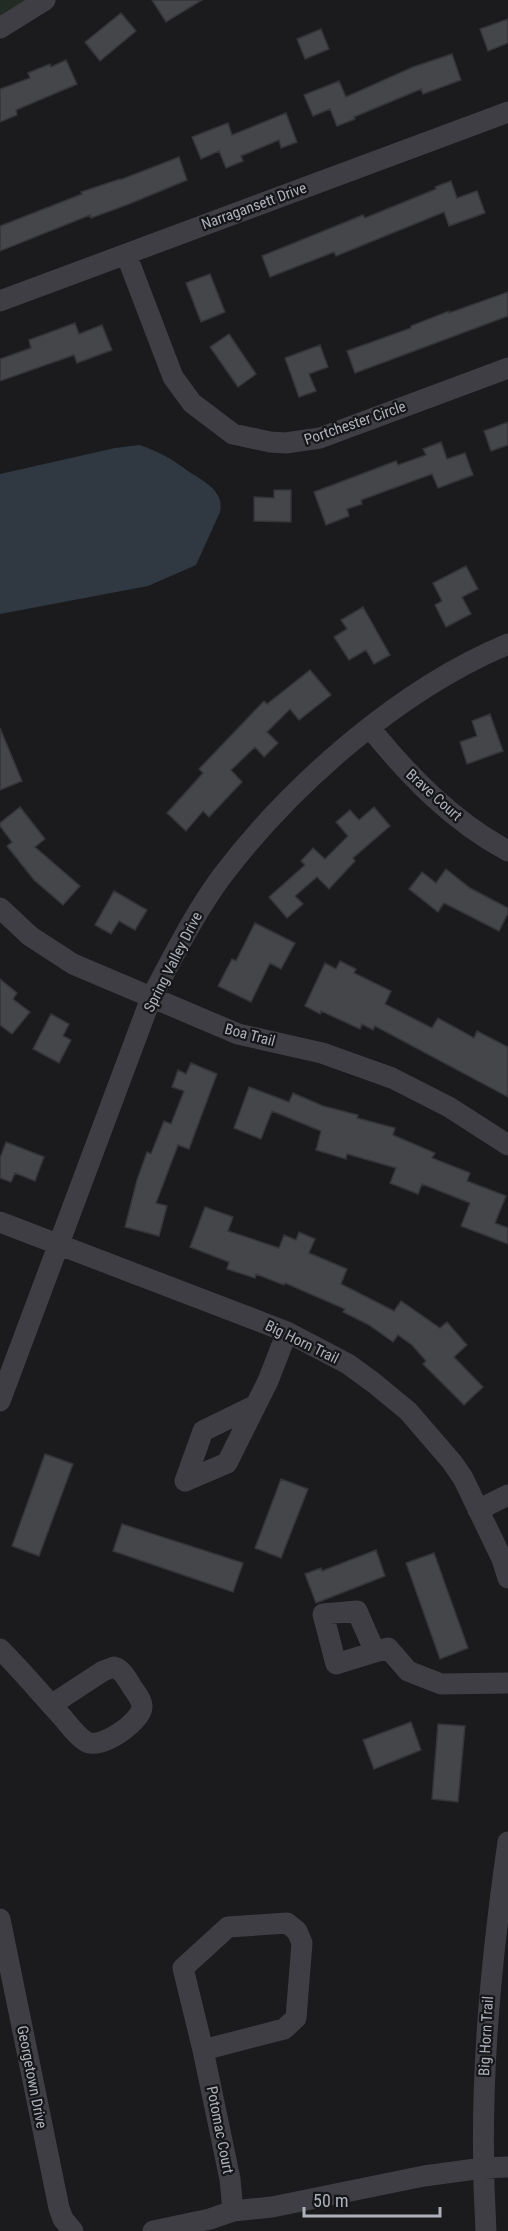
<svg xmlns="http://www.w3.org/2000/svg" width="508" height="2231" viewBox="0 0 508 2231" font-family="'Roboto Condensed',sans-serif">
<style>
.green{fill:#222b24}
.water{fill:#303942}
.building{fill:#45464a;stroke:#353539;stroke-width:1.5}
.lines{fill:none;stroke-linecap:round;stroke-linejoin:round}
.minor{stroke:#3e3e44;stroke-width:21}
.labels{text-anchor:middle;stroke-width:4.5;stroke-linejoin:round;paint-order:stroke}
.street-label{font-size:15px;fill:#aeb1bc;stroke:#161618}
</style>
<rect width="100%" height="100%" fill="#1b1b1d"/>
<path class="green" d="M0 0H45L0 25Z"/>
<path class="water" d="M139 445C158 451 172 459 188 471 203 481 225 491 220 512L196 565 148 586 0 614V474L115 448Z"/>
<path class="building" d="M152 0H202L166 22Z
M121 13 136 31 100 61 85 42Z
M508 19V43L488 51 480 29Z
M321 29 329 49 305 59 297 39Z
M452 54 461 80 423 94 421 89 354 117 355 119 337 126 330 109 313 116 304 95 339 81 346 97 413 67Z
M66 60 77 84 16 110 17 115 0 122V89L30 78 28 73 50 64 51 67Z
M286 113 297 142 281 148 279 140 241 156 243 161 226 168 219 151 201 159 192 137 228 123 232 135Z
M179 157 187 180 129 204 91 218 90 215 0 251V226L82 194 81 192 120 179V180Z
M451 181 457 198 477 191 485 213 449 226 444 212 336 256 334 252 270 277 262 256 363 215 365 218 436 189 435 187Z
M210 274 225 312 201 322 186 283Z
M508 292V316L355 373 347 351 411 328V326L449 311V313Z
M75 323 79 334 102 325 112 350 77 363 74 355 0 381V359L31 348 29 340Z
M229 334 256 374 238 387 210 347Z
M320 345 328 367 309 374 316 391 299 397 285 358Z
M508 422V445L491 451 484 431Z
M441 442 447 459 465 453 473 475 438 488 432 474 361 500 362 504 347 509 349 516 326 525 314 492 396 461 398 465 426 455 423 449Z
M274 490H291V522L254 521V497L274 498Z
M466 566 478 589 462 597 471 614 446 627 435 605 442 601 433 583Z
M363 607 390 655 374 664 366 650 349 660 334 637 347 629 341 620Z
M310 670 331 695 299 720 290 709 267 732 278 743 264 757 255 747 231 770 242 782 209 817 203 811 186 831 167 813 203 773 199 769 264 701 267 704Z
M490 714 503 751 467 764 460 742 477 736 472 721Z
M0 728 22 781 0 790Z
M20 807 45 839 35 847 80 886 63 905 34 880 7 846 12 842 0 826V823Z
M374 807 390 826 353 858 355 861 329 889 317 877 295 896 303 904 287 918 269 897 305 865 301 861 313 848 325 859 348 836 336 822 350 810 359 820Z
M446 869 470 888 508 908V913L499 931 444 903 438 912 409 889 422 872 436 883Z
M114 891 147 910 135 930 119 921 111 934 95 925Z
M255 923 295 943 281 969 270 963 251 1002 218 986 232 959 236 961Z
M340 961 356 969 354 973 391 991 385 1004 432 1028 438 1018 474 1038 477 1031 508 1047V1097L375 1026 373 1030 362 1024 360 1029 321 1011 320 1014 305 1006 325 963 336 969Z
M0 979 17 993 13 999 30 1012 12 1034 0 1025Z
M51 1014 69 1024 63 1036 71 1040 59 1063 33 1049Z
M191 1063 217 1074 189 1149 178 1145 156 1203 167 1206 159 1236 125 1227 137 1180 147 1152 151 1154 164 1121 171 1124 184 1091 172 1087 178 1070 186 1074Z
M249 1087 289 1102 293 1093 323 1106 358 1115 357 1118 395 1128 393 1135 435 1153 432 1158 470 1173 467 1181 506 1196 495 1223 508 1228V1244L461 1226 470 1203 422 1184 418 1194 390 1183 396 1168 347 1154 346 1159 316 1150 321 1131 272 1111 261 1139 234 1128Z
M6 1142 44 1157 35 1181 15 1173 11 1182 0 1178V1158Z
M205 1207 233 1217 228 1231 279 1248 284 1235 296 1240 299 1232 315 1239 309 1253 347 1269 341 1284 394 1311 401 1301 440 1328 447 1322 467 1345 454 1357 483 1387 464 1405 423 1364 426 1361 412 1345 398 1335 393 1342 369 1325 343 1312 345 1309 285 1283 284 1285 256 1274 255 1278 227 1269 229 1262 190 1247Z
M45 1454 73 1464 39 1556 12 1546Z
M281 1479 308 1489 281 1558 255 1548Z
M122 1524 243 1563 233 1592 113 1551Z
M376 1550 385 1576 316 1603 305 1574 321 1568 322 1571Z
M434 1553 468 1648 440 1659 406 1563Z
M411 1722 421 1750 374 1769 363 1740Z
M438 1724 465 1726 458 1802 432 1799Z"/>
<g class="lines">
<path class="minor" d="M0 28 45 0
M126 254 173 377 192 403 233 434 270 442 286 443 320 438 508 368
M0 301 508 112
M370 728C409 776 452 821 508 851
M0 908 30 936 73 964 238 1034 322 1053 392 1078 449 1107 508 1145
M0 1222 287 1332 348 1364 374 1383 408 1411 452 1462 463 1478 502 1559 508 1578
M0 1401 151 998C173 957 194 914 222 876 292 784 400 689 508 644
M185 1481 227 1463 268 1381 287 1332
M185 1481 203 1431 256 1405
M478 1510 508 1495
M0 1649C22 1671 42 1695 63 1718 69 1725 76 1735 85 1741 99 1752 142 1721 142 1707 142 1700 136 1693 132 1687 127 1679 123 1670 114 1667L103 1671 51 1705
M375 1652 357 1611 323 1614 336 1664 388 1648 408 1671 441 1684 508 1683
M0 1919 59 2208 63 2219 73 2231
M203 2050 183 1968 228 1927 287 1923 297 1931 302 1943 296 2018 284 2029 203 2050 230 2179 233 2211
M153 2231 210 2219 233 2211 272 2207 424 2176 483 2168 508 2167
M486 2231C478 2098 489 1974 508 1842"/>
</g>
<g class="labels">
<g class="street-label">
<text transform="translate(254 206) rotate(-20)" y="5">Narragansett Drive</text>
<text transform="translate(355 423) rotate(-19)" y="5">Portchester Circle</text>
<text transform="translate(434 795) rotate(42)" y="5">Brave Court</text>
<text transform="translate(173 962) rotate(-63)" y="5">Spring Valley Drive</text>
<text transform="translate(250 1035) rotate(15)" y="5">Boa Trail</text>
<text transform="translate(302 1342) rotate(26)" y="5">Big Horn Trail</text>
<text transform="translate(486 2036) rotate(-87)" y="5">Big Horn Trail</text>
<text transform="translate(32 2077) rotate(79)" y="5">Georgetown Drive</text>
<text transform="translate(220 2130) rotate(79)" y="5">Potomac Court</text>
</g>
</g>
<path d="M304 2207v9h136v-9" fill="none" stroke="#aeb1bc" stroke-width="3"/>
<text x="313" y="2207" font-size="18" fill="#aeb1bc" stroke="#161618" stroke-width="4.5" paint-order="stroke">50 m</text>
</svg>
